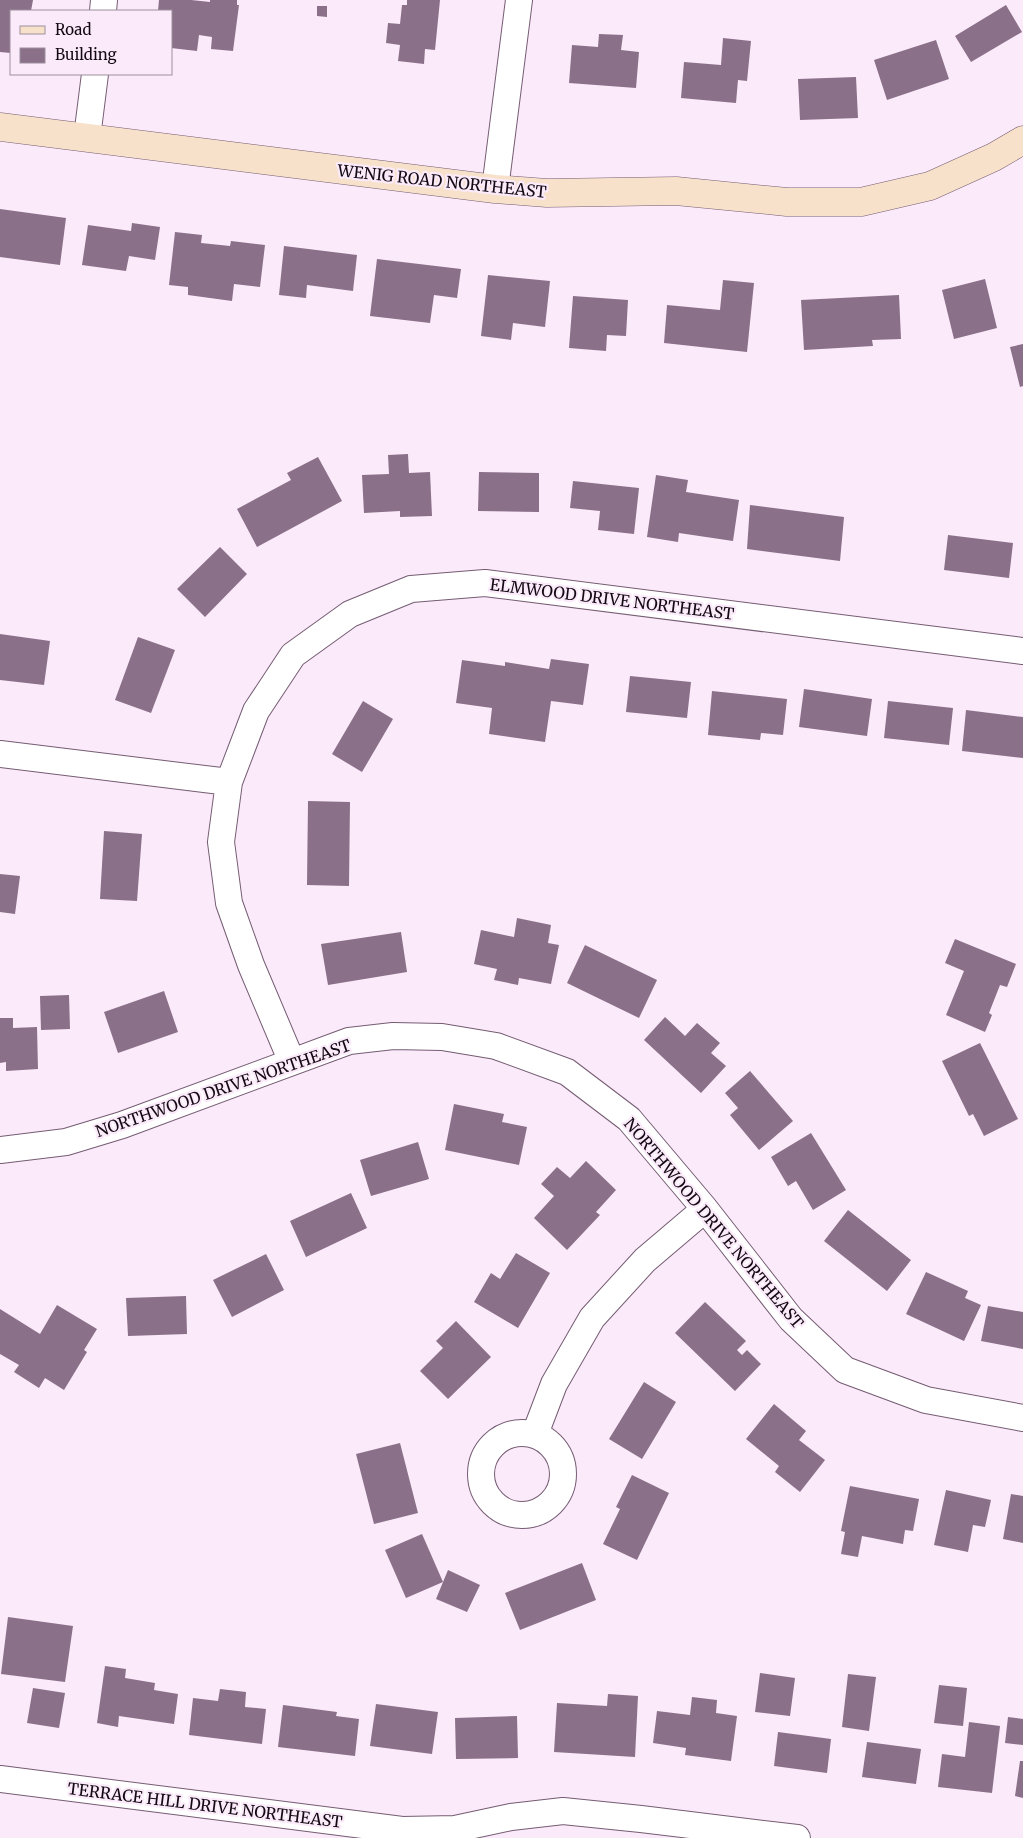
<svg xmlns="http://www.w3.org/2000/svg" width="1023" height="1838" viewBox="0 0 1023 1838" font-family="Merriweather,serif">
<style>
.building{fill:#8a7088}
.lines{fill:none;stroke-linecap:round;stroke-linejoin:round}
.street-casing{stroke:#755c73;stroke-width:28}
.secondary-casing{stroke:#755c73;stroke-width:29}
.street{stroke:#fff;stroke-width:26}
.secondary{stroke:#f7e1ca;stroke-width:28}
.labels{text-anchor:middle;stroke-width:4.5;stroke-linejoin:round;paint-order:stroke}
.street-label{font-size:16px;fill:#130912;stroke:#fbeafa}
</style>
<rect width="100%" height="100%" fill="#fbeafa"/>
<path class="building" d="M0 0H33L31 11H11V53L0 52Z
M159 0H191L210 2V0H237V5H239L233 51 211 49 212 37 199 35 197 51 171 48V11H158Z
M407 0H440L435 50 425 49 424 64 398 61 400 45 386 43 388 23 400 24 402 5H407Z
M1006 5 1022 32 971 62 955 36Z
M317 6H327V17L317 16Z
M599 34 623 35 621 50 639 52 636 88 569 83 572 45 598 47Z
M723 38 751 41 747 81 738 80 736 103 681 98 684 62 721 65Z
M936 40 949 79 887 100 874 60Z
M856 77 858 118 800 120 798 79Z
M0 209 66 218 60 265 0 257Z
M132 223 160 227 155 260 129 256 126 271 82 265 88 225 131 231Z
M175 232 202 235 201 243 230 246 231 241 265 245 260 287 234 284 232 301 188 295V287L169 285Z
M284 246 357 255 353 291 307 285 306 298 279 295Z
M377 259 461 269 457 298 434 295 430 323 370 316Z
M488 275 550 281 545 327 513 323 511 340 481 336Z
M985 279 997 328 954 339 942 290Z
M723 280 754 283 747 352 664 343 667 305 720 310Z
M899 295 901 339 872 340 873 346 804 350 801 300Z
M573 296 628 300 626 336 607 335 606 351 569 348Z
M1023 344V386L1020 387 1010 347Z
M408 454 409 473 430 472 432 516 400 517V511L364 513 362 475 389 474 388 455Z
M318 457 342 501 257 547 237 509 291 480 287 473Z
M479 472 539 473V512L478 511Z
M656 475 688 480 686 492 739 500 733 541 679 533 678 542 647 537Z
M573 481 639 488 634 534 598 530 600 511 570 508Z
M750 505 844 517 840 561 747 549Z
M948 535 1013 543 1009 578 944 570Z
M220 547 247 574 205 617 177 589Z
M0 634 50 641 44 685 0 680Z
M138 637 175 650 151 713 115 700Z
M551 659 589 664 583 705 551 701 545 742 489 734 492 708 456 703 462 660 505 666V662L549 669Z
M630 676 691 682 687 718 626 712Z
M804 689 872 699 867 736 799 727Z
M712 691 787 699 783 735 761 733 760 740 708 735Z
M363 701 393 719 362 772 332 754Z
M888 701 953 708 949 745 884 738Z
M966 710 1023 717V758L962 751Z
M308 801 350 802 349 886 307 885Z
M104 831 142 834 137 901 100 899Z
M0 874 20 876 15 914 0 912Z
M517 918 551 925 548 943 559 945 551 984 519 978 518 985 494 980 497 969 474 964 481 930 514 937Z
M401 932 407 972 328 985 321 944Z
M955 939 1016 964 1007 987 1000 985 989 1013 992 1015 985 1032 946 1015 964 971 945 963Z
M585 945 657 980 639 1018 567 983Z
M164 991 178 1032 118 1053 104 1012Z
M69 995 70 1029 41 1030 40 996Z
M665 1017 685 1036 697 1023 720 1043 711 1053 726 1066 701 1093 644 1040Z
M0 1018H13V1028L37 1027 38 1069 6 1071V1062L0 1063Z
M980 1043 1018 1119 984 1136 973 1114 969 1116 942 1061Z
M750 1071 793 1121 759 1150 730 1115 738 1108 725 1093Z
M454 1104 504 1114 502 1122 527 1127 519 1165 445 1150Z
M811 1133 846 1190 813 1210 796 1181 788 1186 771 1157Z
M418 1142 429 1179 371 1196 360 1160Z
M586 1161 616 1190 596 1212 600 1215 567 1250 534 1218 554 1196 541 1184 557 1167 570 1178Z
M351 1193 367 1228 306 1257 290 1221Z
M848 1210 911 1260 887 1291 824 1241Z
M516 1253 550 1273 518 1328 474 1302 491 1273 500 1279Z
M266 1254 284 1290 232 1317 213 1280Z
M926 1272 968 1291 965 1298 981 1305 964 1341 906 1314Z
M186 1296 187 1334 128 1336 126 1298Z
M705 1302 746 1341 737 1350 742 1355 747 1350 761 1364 735 1391 675 1333Z
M57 1305 97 1329 84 1350 87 1352 64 1390 45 1378 39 1388 14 1372 19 1365 0 1354V1309L40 1334Z
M988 1306 1023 1312V1349L981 1341Z
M456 1321 491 1357 448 1399 420 1371 443 1348 436 1341Z
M644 1382 676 1402 642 1459 609 1439Z
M774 1404 806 1431 799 1440 825 1460 800 1492 775 1472 779 1466 746 1439Z
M400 1443 418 1513 374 1524 356 1454Z
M632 1475 669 1493 637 1560 603 1544 620 1509 616 1507Z
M850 1486 919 1499 913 1531 905 1530 903 1544 862 1536 858 1557 841 1554 845 1532 841 1531Z
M946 1490 991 1500 985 1527 973 1525 968 1552 934 1545Z
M1011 1494 1023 1496V1543L1003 1539Z
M422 1534 443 1582 406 1598 385 1550Z
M582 1563 596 1600 520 1630 505 1593Z
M448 1570 480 1585 467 1612 436 1599Z
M8 1617 73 1626 65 1682 1 1674Z
M105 1666 126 1669 125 1678 155 1683 154 1690 178 1694 174 1724 119 1716 118 1727 97 1723Z
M760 1673 795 1678 790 1716 755 1712Z
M848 1674 876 1677 869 1731 842 1727Z
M939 1685 967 1688 963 1726 934 1723Z
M33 1688 65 1693 59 1728 27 1723Z
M220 1689 246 1692 245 1707 266 1709 262 1744 189 1735 193 1698 218 1701Z
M608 1694 638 1696 635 1757 554 1752 557 1703 607 1706Z
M692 1697 717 1700 716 1713 737 1716 731 1761 685 1755 686 1748 653 1743 657 1711 690 1715Z
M376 1704 438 1712 432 1754 370 1746Z
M283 1705 337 1712 336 1716 359 1719 355 1756 278 1747Z
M517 1716 518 1758 456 1759 455 1718Z
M1008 1717 1023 1719V1745L1005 1743Z
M969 1722 1000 1726 992 1793 938 1787 942 1754 965 1757Z
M778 1732 831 1739 827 1773 774 1766Z
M867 1742 921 1749 916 1784 862 1777Z
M1020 1761H1023V1798L1015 1796Z"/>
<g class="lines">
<g class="street-casing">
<path id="street" d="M103 11 104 0
M87 137 95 74
M495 189 519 0
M0 754 229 782
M292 1062 251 965 229 903 221 842 229 782 256 711 293 655 350 614 411 589 485 583 1023 651
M0 1150 66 1142 122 1125 349 1041 393 1036 442 1037 496 1046 567 1072 629 1119 705 1209 791 1319 845 1370 926 1400 1023 1418
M481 1474a41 41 0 1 1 82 0a41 41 0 1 1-82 0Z
M535 1434 554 1384 592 1318 645 1260 705 1209
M0 1779 402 1830 455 1829 511 1817 563 1811 641 1819 797 1838"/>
</g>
<g class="secondary-casing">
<path id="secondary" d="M0 127 495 189 547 193 676 191 787 202H861L930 186 994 157 1023 140"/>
</g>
<use href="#street" class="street"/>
<use href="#secondary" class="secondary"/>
</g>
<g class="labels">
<g class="street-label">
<text transform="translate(442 181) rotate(6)" y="6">WENIG ROAD NORTHEAST</text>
<text transform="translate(612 599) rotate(7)" y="6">ELMWOOD DRIVE NORTHEAST</text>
<text transform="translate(223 1088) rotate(-19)" y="6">NORTHWOOD DRIVE NORTHEAST</text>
<text transform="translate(714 1223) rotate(50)" y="6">NORTHWOOD DRIVE NORTHEAST</text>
<text transform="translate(205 1805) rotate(7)" y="6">TERRACE HILL DRIVE NORTHEAST</text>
</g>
</g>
<rect x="10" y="10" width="162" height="65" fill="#fbeafa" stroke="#9e909d"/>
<rect x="20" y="26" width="25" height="8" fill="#f7e1ca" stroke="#9e909d"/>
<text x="55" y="35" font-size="15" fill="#130912">Road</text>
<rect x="20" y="48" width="25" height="15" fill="#8a7088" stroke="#9e909d"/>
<text x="55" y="60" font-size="15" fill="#130912">Building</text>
</svg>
